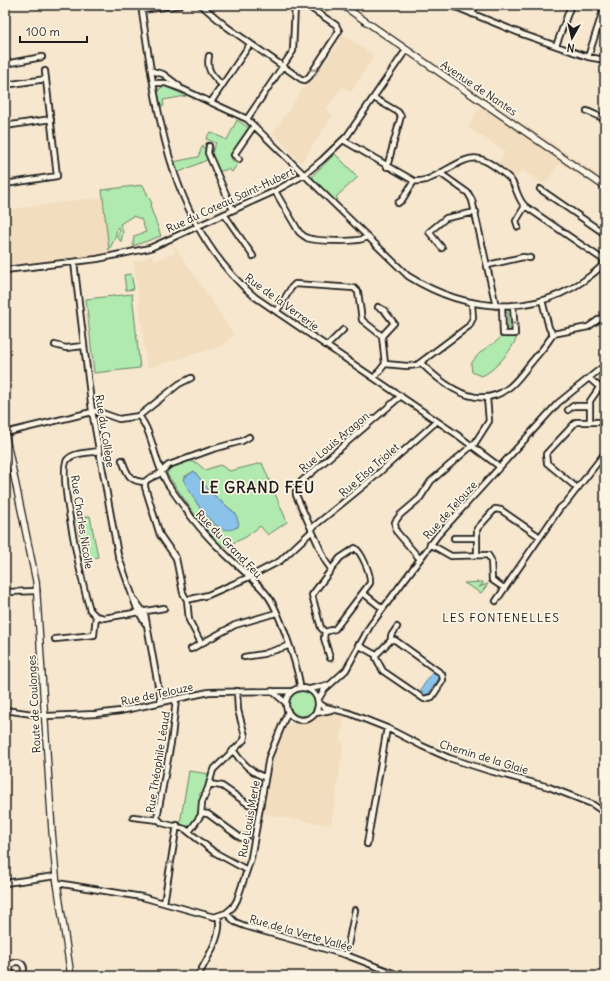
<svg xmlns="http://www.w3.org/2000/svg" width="610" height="981" viewBox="0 0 610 981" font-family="Delius,sans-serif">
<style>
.built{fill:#f2ddbe}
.green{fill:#b0eaae;stroke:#668365;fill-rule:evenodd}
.water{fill:#8ac2e9;stroke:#5e8097}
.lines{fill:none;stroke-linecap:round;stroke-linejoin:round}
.minor-casing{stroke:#1c1c1c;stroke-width:8}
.major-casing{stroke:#1c1c1c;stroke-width:8}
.minor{stroke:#fcf5e5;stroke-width:4.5}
.major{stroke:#fcf5e5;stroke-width:5.5}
.oneway{stroke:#97938b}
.labels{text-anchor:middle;stroke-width:3.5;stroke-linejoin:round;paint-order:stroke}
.street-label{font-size:11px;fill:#1c1c1c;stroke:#fcf5e5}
.neighbourhood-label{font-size:12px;letter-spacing:1px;fill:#1c1c1c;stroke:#fcf5e5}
.district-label{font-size:15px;font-weight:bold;letter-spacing:1px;fill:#1c1c1c;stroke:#fcf5e5}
</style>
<rect width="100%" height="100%" fill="#f6e7ce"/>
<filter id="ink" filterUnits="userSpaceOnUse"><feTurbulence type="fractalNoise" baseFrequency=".025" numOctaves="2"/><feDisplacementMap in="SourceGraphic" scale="8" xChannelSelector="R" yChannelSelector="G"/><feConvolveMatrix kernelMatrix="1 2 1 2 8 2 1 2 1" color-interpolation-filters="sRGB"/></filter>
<g filter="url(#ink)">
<path class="built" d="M344 35 374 56 351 92 342 86 327 108 326 110 333 115 301 163 273 133 320 64 323 66 341 40 339 38 340 36Z
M485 100 545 138 605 179V192L560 163 544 184 522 170 515 179 496 166 505 152 468 127Z
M103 197 109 253 12 265 11 262 5 263V210Z
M172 242 234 335 222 346 147 368 134 261 142 260 151 255 155 261 175 253Z
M335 713 344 716 340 742H344L331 825 262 814 271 763 284 728 295 721 306 724 312 722 321 714Z"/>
<path class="green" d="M165 86 186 96 163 100 164 106H161L158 93 159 89Z
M237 120 249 128 231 155 232 160 238 163 232 172 228 169 218 172 211 154 216 143 206 139 210 132 227 140Z
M203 145 209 159 177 173 173 162 198 157Z
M335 154 358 177 336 197 338 199 335 201 313 178V175Z
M143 185 152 204 150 206 161 236 133 246 134 236 146 232 141 219 133 216 120 224 123 232 121 242 117 236 120 230 118 227 117 228 115 238 109 250 102 190Z
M131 274 134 289 126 290 124 275Z
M132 294 140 368 94 373 86 299Z
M504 309 512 310V332L505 333V330L508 329V313L505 312Z
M517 334C518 344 492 374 481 376L472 372 471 364C475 358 480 352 486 348 491 344 498 342 501 336Z
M189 461 197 463 205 470 220 465 230 471 262 463 287 522 268 535 260 526 246 537 222 548 210 537 167 474 170 468ZM194 471 210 492 234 512 238 527C210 538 195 498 183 479L184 477Z
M90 516 98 557 81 560V557L83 556 77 522H74L73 519Z
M483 582V584L479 587 488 584 481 593 464 583Z
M289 703a13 13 0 1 1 26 0a13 13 0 1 1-26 0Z
M189 771 209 774 208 786 204 794 201 792 199 795 202 797C197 809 201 819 188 828L180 823Z"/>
<path class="water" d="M194 471 210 492 236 514 239 525C217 546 191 493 183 479Z
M432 673 436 674 439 679 428 694 423 695 421 689Z"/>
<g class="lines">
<g class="minor-casing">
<path id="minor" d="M141 5C157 111 168 224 255 297L456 434 500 467
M201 5 227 27 301 79 305 80 309 77 339 31 336 25 306 5
M451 5 522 34 588 57 605 60
M142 10 180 5
M472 14 476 5
M556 46 571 5
M209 56C206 70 212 75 221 84
M588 57 605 5
M5 64 42 57
M152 71 163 74 179 86
M154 83H165L182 89 247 119 408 276C472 316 548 319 605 263
M5 85 46 79
M374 98 398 112 401 116 387 167
M211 102 250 44
M587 111 605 119
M247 119 293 51 295 5
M5 126 51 119
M343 140 414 181C423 182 430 179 437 175 472 156 475 149 508 177 517 184 516 198 525 206L605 261
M209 146 208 153 233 210
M239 159 234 155 254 126
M440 173 468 193 472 200 496 306
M5 184 57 176 45 71
M540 189 605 234
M275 191 299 232C301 234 304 236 307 238 316 241 360 243 367 237
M398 203 402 200 414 181
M224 214 253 256
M518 227 516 221 525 206
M442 248 429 232 446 218 476 212
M74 262 92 411 118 555 137 609 145 623
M488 265 523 257 530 258
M5 270 97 259 150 248 275 191 304 175 322 160 347 136 406 50
M542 300 549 328 553 334
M502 306 503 334H515L513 305
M378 307 384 310 394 323 382 336
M277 311 291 288 295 284 354 288 358 292 362 320 382 336 385 364
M553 334 588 327 605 315
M55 345 66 348 83 346
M327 346 343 330
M421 363C443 385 477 411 507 389 517 382 523 372 530 364 538 354 547 345 553 334
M374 378 385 364 407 366 417 365 469 326 473 318 472 304
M589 378 605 392
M568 410 573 406H589
M139 416 179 384 191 378
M590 422V401L599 388
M5 433 96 411 119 419 139 416C154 435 154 462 167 483 183 506 198 528 218 547 233 563 255 579 268 596 279 611 299 669 300 687
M99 451C90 453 73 452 67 460 57 474 84 590 90 610L96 616 104 618 164 608
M122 460C127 473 129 482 145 482
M577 488 547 463 546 454 576 422H605
M454 538H476
M430 544 451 556 488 555 491 560 492 580 504 588
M355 548C362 553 371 574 370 583L335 629 325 632 321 628 312 595 340 558Z
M477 555V529L495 509 501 510 540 537
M419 558 396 531 395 522 400 515 420 498 431 481 475 443 489 421 487 398
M331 569 326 562 296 495V486L401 396
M5 592 37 591
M363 593 382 608
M135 600 145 614 161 702
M187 600 208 595 247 578 280 561 311 532 313 527 372 479 437 421
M496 601 560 508 566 503 605 453
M325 632 324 638 330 658
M55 639 94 635 96 616
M391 640H395L442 674 443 680 432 697 424 699 383 671 376 658V655Z
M391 640V636L397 627
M201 643 189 620 187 600 183 593 176 558 160 535 145 487V482C149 477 154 477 159 474 163 471 164 468 169 465L213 449 242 441 249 437
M358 645 376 655
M191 649 235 625 276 613
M244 657 263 654 288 646
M286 704a16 16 0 1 1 32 0a16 16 0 1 1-32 0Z
M310 689 328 685
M272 691 286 703
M176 699 172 737 157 818 162 823 185 829 214 852 247 870
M318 700 324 690 346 670 370 626 438 535 558 403 605 365
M319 703 325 707 349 713 387 728 422 746 449 758 490 771 549 787 592 804 605 813
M5 710 46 716 96 714 120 711 209 692 292 691
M316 713 331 710
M233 750C240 761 253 774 265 777
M209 784 222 786 248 804 253 805
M201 813 208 814 241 838 246 837
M133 817 158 820
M189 832 201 815 202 802 208 788 213 770 244 740 245 736 238 710 237 691
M367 844 387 728
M5 883 56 876
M57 883 142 897 214 917 226 913 233 907 237 900 251 858 269 757 288 711
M164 903 177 825
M226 913 235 922 245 926 346 955 401 976
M346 955 355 910
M10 969a7 7 0 1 1 14 0a7 7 0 1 1-14 0Z
M198 976C206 960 224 934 218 916"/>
</g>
<g class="major-casing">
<path id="major" d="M342 5 605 187
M5 433 36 581 52 831 56 876 71 976"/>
</g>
<use href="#minor" class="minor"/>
<use href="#major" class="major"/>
</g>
<defs><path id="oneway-chevron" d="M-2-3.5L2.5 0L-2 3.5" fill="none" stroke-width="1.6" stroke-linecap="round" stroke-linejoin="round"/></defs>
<g class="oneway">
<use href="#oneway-chevron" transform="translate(314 71) rotate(-56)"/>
<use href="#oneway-chevron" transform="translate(514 325) rotate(-93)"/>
<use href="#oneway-chevron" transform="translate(171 864) rotate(-80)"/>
</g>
</g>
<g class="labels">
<g class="street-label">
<text transform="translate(479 88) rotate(34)" y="4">Avenue de Nantes</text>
<text transform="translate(230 200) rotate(-25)" y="4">Rue du Coteau Saint-Hubert</text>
<text transform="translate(282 302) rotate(36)" y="4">Rue de la Verrerie</text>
<text transform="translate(105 431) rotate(81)" y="4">Rue du Collège</text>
<text transform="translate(334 442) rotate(-40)" y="4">Rue Louis Aragon</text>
<text transform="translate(369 470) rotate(-41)" y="4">Rue Elsa Triolet</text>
<text transform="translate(450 510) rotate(-48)" y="4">Rue de Telouze</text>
<text transform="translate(82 522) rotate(81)" y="4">Rue Charles Nicolle</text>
<text transform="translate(229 544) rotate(46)" y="4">Rue du Grand Feu</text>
<text transform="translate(157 694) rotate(-12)" y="4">Rue de Telouze</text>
<text transform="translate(34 704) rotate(-93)" y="4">Route de Coulonges</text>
<text transform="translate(484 757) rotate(17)" y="4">Chemin de la Glaie</text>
<text transform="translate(158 762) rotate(-81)" y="4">Rue Théophile Léaud</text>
<text transform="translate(249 819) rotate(-80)" y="4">Rue Louis Merle</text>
<text transform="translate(301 933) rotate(16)" y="4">Rue de la Verte Vallée</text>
</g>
<g class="neighbourhood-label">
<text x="501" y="622">LES FONTENELLES</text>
</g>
<g class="district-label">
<text x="258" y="493">LE GRAND FEU</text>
</g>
</g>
<rect width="610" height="981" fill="none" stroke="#fcf5e5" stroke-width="20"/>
<rect x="10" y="10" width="590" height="961" fill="none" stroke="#1c1c1c" stroke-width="1.5" filter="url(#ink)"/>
<g transform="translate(572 38) rotate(188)" stroke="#fcf5e5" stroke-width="3" paint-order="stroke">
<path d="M0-3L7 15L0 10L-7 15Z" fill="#1c1c1c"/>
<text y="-6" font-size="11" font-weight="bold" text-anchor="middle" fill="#1c1c1c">N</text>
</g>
<path d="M20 36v6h67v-6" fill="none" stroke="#1c1c1c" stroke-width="2"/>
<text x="26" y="36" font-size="12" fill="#1c1c1c" stroke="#fcf5e5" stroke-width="3" paint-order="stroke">100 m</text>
</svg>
